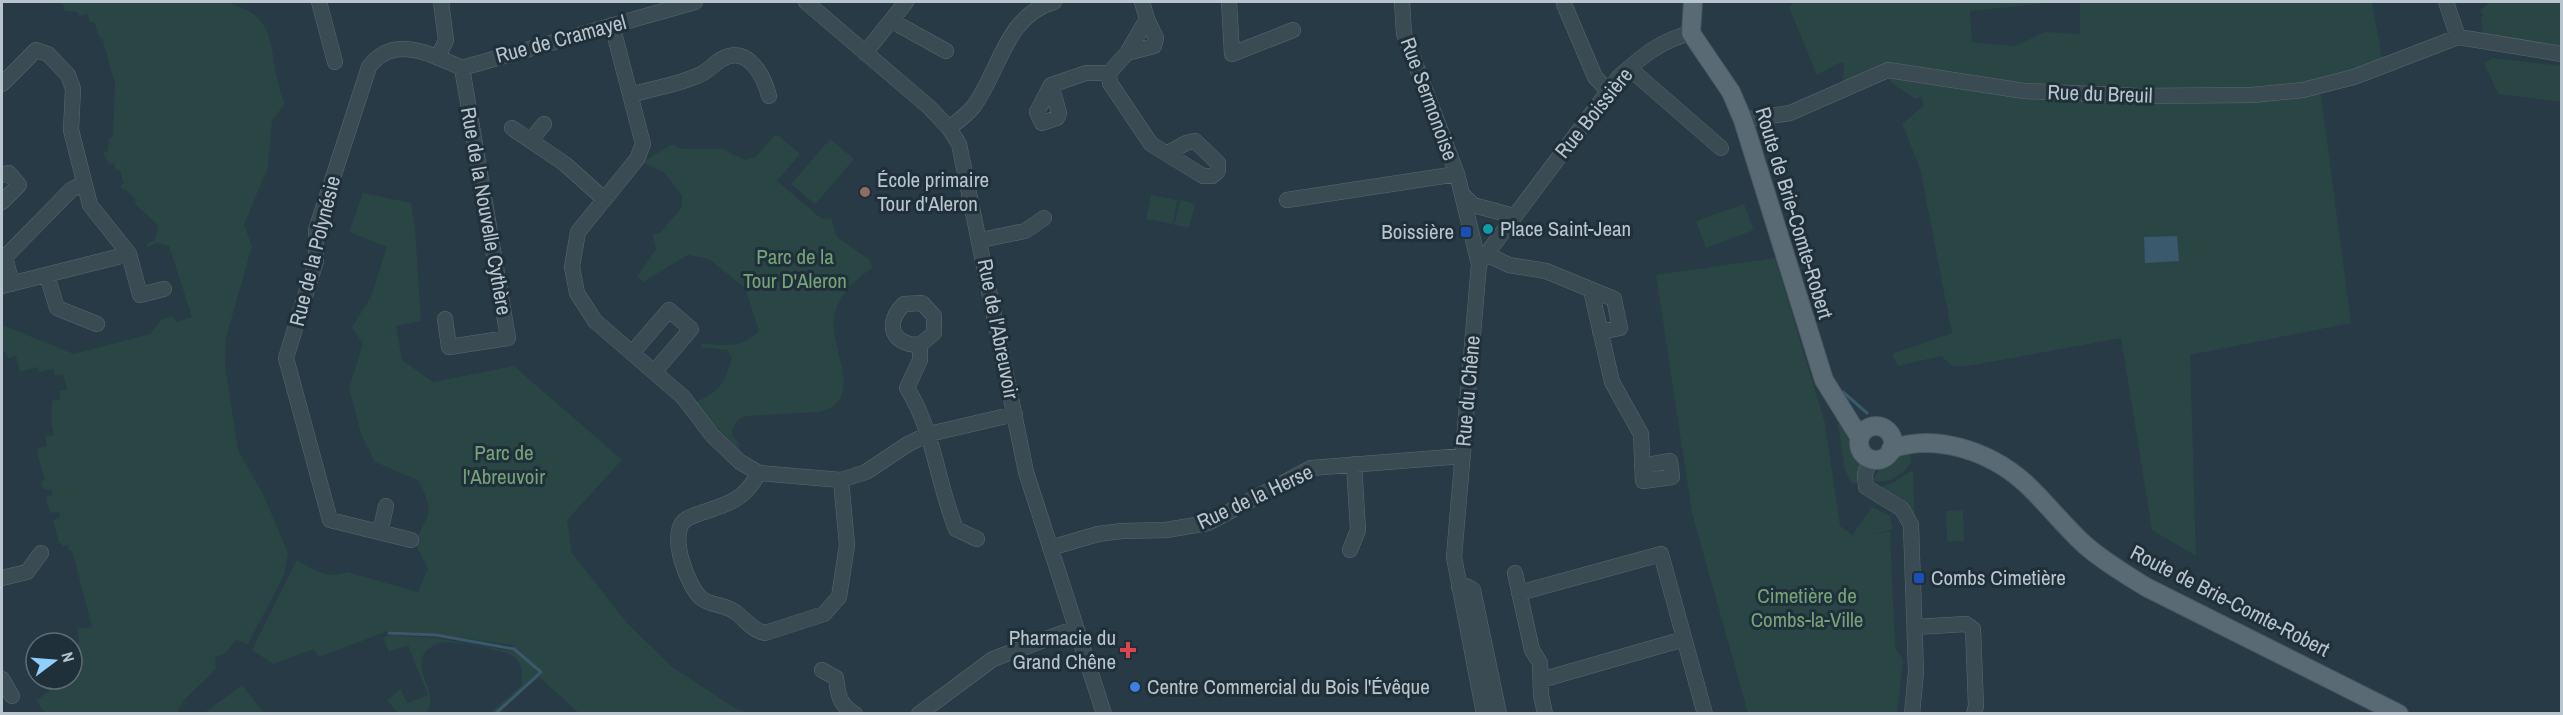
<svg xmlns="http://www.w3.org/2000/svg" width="2563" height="715" viewBox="0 0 2563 715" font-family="'Archivo Narrow',sans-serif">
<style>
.green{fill:#294644}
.water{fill:#3a596c}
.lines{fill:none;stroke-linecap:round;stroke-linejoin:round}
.stream{stroke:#3a596c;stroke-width:3}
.minor-casing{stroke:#5a6872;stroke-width:16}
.major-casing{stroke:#485761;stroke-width:20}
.minor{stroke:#3b4b54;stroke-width:15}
.major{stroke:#596a74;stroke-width:18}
.education-dot{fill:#8d6e63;stroke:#20303a;stroke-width:2}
.culture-dot{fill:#0f9aa8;stroke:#20303a;stroke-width:2}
.transit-dot{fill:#1a4fb4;stroke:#20303a;stroke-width:2}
.health-dot{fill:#e0444e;stroke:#20303a;stroke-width:2}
.shop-dot{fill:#3f7fe0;stroke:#20303a;stroke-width:2}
.labels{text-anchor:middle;stroke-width:6;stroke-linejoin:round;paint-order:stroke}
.street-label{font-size:21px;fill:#b9c5ce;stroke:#20303a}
.poi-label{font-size:21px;fill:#b9c5ce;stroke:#20303a;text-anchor:start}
.park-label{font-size:21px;fill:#76a478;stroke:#20303a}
</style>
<rect width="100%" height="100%" fill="#273a45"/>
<path class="green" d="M62 2H232L233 5C284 18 266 64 285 103L272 121 268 167 244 225 252 246 226 338 225 365 238 450 263 494 288 553 284 575 248 644 235 640 227 652 215 658 216 669 183 701 177 713H45L36 701 50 690 52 683 48 679H72V659C79 653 80 638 77 629L92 627 72 550H69L68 545 62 546V543H59L53 521 60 517 59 512 50 513 46 497 52 495V490L44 489 41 482 45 480 36 449 47 446 45 437 54 435 51 420 52 401 61 399 59 391 67 389 63 374 55 376 53 369 39 372 38 367 20 372 16 356 8 358 5 351 2 352V325L74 354 150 334 162 319 173 316 176 322 192 317 169 246 157 243 148 247 146 244 155 240 158 225 134 203 136 200 126 190 122 189 120 185 124 184 120 170 116 171 114 163 109 164 103 152 108 151 109 138 113 137 115 84 102 38 100 39 94 22H90L87 14 79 16 78 12 65 11Z
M1795 2H2039L2040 4 1970 11 1972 42 2015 46 2045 32 2080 34V2H2372L2382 58 2354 72 2311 83 2321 96 2351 323 2190 355 2196 556 2152 530 2121 338 1968 366H1952L1941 356 1898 366 1892 354 1952 333 1920 168 1902 124 1924 105 1921 97 1915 99 1891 82 1882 70 1843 82 1844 63H1839L1817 75 1789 7Z
M2491 2H2561V46L2483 36 2481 17H2484L2480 10Z
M2492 58 2561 66V102L2498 94 2484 63Z
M774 136H779L800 154 777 181 822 219 831 218 837 237 870 260 872 268C854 281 838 294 834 318 829 348 867 401 819 412L746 416C736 420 732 425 732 436L740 444 738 450 695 403C722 388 723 387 732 357L727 350 700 347 702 343C728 346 739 349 759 331L745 288 709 259 688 255 643 282 637 277 656 249 653 234 660 233 682 207V196L664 172 642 162 673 144 682 149H722L745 160 756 157Z
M830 139 854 159 815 204 791 184Z
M363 193 411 203 415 230 421 321 396 326 402 360 433 382 514 366 622 460 567 520 572 553 627 623 672 667 735 708 748 713H579L539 677 496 713H490L521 686C523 675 523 664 513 656 505 650 451 640 441 643 435 644 429 648 425 652 411 669 439 690 427 713H398L387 700 401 689 407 703 428 695 408 645 389 652 383 638 388 635 436 638 518 652 512 645 436 634 388 631 319 657 314 649 273 664 252 650 297 560C314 570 328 580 347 572L418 592 428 569 414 541C432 513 433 509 418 480L375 462 361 434 349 388 363 344 352 327 371 297 387 247 349 232Z
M1151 195 1177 200 1173 224 1146 219Z
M1181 200 1195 204 1189 228 1174 225Z
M1744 204 1754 230 1706 248 1696 221Z
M1775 258 1825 423 1840 526 1858 539 1853 534 1872 507 1890 516 1893 529 1870 535 1890 531 1895 648 1903 660 1897 713H1748L1692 513 1656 275Z
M1840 424 1854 434 1860 465 1859 482 1853 484C1839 468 1845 447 1837 425Z
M1910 451 1911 463C1901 474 1890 485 1874 480 1878 463 1895 457 1910 451Z
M1911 471 1913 472 1915 521 1881 487 1893 483Z
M1963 510 1964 541H1947L1946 511Z
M242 685 264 713H204Z"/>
<path class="water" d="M2177 236 2179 261 2145 263 2144 237Z"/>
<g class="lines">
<path class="stream" d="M1843 392 1867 413
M389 633 436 635 514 649 541 672
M495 714 539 674"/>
<g class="minor-casing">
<path id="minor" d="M319 2 335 62
M806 2 929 107 949 128 959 144 1026 472 1104 714
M1229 2 1232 54 1293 30
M1402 2 1404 34 1457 174 1479 264 1454 557 1484 714
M2446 2 2458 37
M1564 4 1595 77 1608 91
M1147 19 1127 53 1109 73 1110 83 1151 144 1203 176H1212L1218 171V163L1195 141 1186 143 1168 153
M892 21 946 51
M612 25 643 144 637 159 578 232 572 267 577 293 595 321 683 397 712 435 740 462 759 473 841 480 866 472 908 444 929 434 1015 414
M2458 37 2562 54
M865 53 906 2
M1127 53 1154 46 1156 38 1147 19 1142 2
M438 57 446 40 441 2
M462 68 695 2
M1629 68 1721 148
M2 84 36 50 48 54 68 75 73 89 71 130 90 205 129 254 2 286
M1051 85 1059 113 1057 118 1042 123 1037 112 1051 85 1086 73H1109
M631 95C653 88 678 85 699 75 708 72 714 63 722 59 748 44 764 77 769 96
M1743 120 1790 113 1888 70 2024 91 2139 96 2252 95 2303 90 2354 77 2458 37
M512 128 565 164 604 199
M949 128C958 121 967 115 974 106 1000 70 1006 15 1054 2
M531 140 544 124
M2 175 9 173 19 185 2 202
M1464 196 1473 205 1514 216
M1287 200 1457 174
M981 240 1025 231 1044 218
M129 254 140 295 164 289
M1488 255 1509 265 1546 271 1614 299 1620 328 1600 332
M1479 264 1619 77C1641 57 1661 40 1691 33
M47 275 57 308 97 324
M12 284 5 257 71 190 84 183
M1591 290 1612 382 1641 434 1643 481 1672 477 1670 461 1642 466
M445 319 449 347 508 338 462 68
M920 345C892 345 884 324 904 304L922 303 934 316V333L920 345V360L907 388C934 431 937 482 956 529L977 539
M632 353 669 310 691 329 655 371
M1870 459 1865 474 1866 487 1902 509 1911 525 1916 672 1912 714
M759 473C743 501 730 503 701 513 695 515 688 517 684 521 669 536 687 585 701 598 710 606 725 604 735 612 745 619 753 631 765 633L824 614 839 597 847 545 841 480
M380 532 386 506
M411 540 330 520 286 358 316 261V230L369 67C393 34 431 54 462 68
M1050 548 1098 534 1122 531 1166 530 1208 523 1311 468 1463 456
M1350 550 1358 530 1354 464
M1515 573 1532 650 1540 663 1541 695 1545 714
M2 578 27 572 41 553
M1459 587 1466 586 1473 590 1499 714
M1519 593 1661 554 1705 714
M1915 627 1966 624 1973 629 1976 706 1974 714
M822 670 836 678C838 694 839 705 855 714
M2 679 12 696
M1541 680 1684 639
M919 714 993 659 1076 628"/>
</g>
<g class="major-casing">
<path id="major" d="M1693 2 1691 33 1731 92 1743 120 1824 380 1860 438
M1859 443a17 17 0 1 1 34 0a17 17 0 1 1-34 0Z
M1891 449C1935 433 1989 451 2024 482 2045 501 2063 525 2085 545 2103 561 2125 574 2146 587L2399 714"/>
</g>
<use href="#minor" class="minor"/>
<use href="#major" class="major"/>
</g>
<circle class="education-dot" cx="865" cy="192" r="6"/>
<circle class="culture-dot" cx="1488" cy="229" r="6"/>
<g class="transit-dot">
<rect x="1460" y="226" width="12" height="12" rx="3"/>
<rect x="1913" y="572" width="12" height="12" rx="3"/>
</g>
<path class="health-dot" d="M1125 641h6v6h6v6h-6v6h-6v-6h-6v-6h6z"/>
<circle class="shop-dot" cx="1135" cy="687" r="6"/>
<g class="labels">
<g class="street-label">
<text transform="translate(561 39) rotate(-15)" y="7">Rue de Cramayel</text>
<text transform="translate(2100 94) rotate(2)" y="7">Rue du Breuil</text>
<text transform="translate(1429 99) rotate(70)" y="7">Rue Sermonoise</text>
<text transform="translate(1594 113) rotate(-51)" y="7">Rue Boissière</text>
<text transform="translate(486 211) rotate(80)" y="7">Rue de la Nouvelle Cythère</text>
<text transform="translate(1794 213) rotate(73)" y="7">Route de Brie-Comte-Robert</text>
<text transform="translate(315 251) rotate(-76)" y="7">Rue de la Polynésie</text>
<text transform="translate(998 329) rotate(79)" y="7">Rue de l'Abreuvoir</text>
<text transform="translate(1468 391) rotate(-85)" y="7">Rue du Chêne</text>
<text transform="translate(1255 497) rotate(-25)" y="7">Rue de la Herse</text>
<text transform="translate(2230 601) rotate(27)" y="7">Route de Brie-Comte-Robert</text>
</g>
<g class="poi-label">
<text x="877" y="187">École primaire<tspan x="877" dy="24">Tour d'Aleron</tspan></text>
<text x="1500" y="236">Place Saint-Jean</text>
<text x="1454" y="239" text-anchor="end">Boissière</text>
<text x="1931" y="585">Combs Cimetière</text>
<text x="1116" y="645" text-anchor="end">Pharmacie du<tspan x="1116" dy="24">Grand Chêne</tspan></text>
<text x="1147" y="694">Centre Commercial du Bois l'Évêque</text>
</g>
<g class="park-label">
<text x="795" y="264">Parc de la<tspan x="795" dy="24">Tour D'Aleron</tspan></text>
<text x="504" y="460">Parc de<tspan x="504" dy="24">l'Abreuvoir</tspan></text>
<text x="1807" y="603">Cimetière de<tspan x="1807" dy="24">Combs-la-Ville</tspan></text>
</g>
</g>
<rect width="2563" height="715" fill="none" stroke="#b9c5ce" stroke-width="6"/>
<g transform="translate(54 661) rotate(74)"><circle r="28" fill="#20303a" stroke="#5d6c75" stroke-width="1.5"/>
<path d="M0-4.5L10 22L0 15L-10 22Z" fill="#90cefc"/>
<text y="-9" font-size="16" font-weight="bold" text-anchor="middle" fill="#b9c5ce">N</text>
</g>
</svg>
